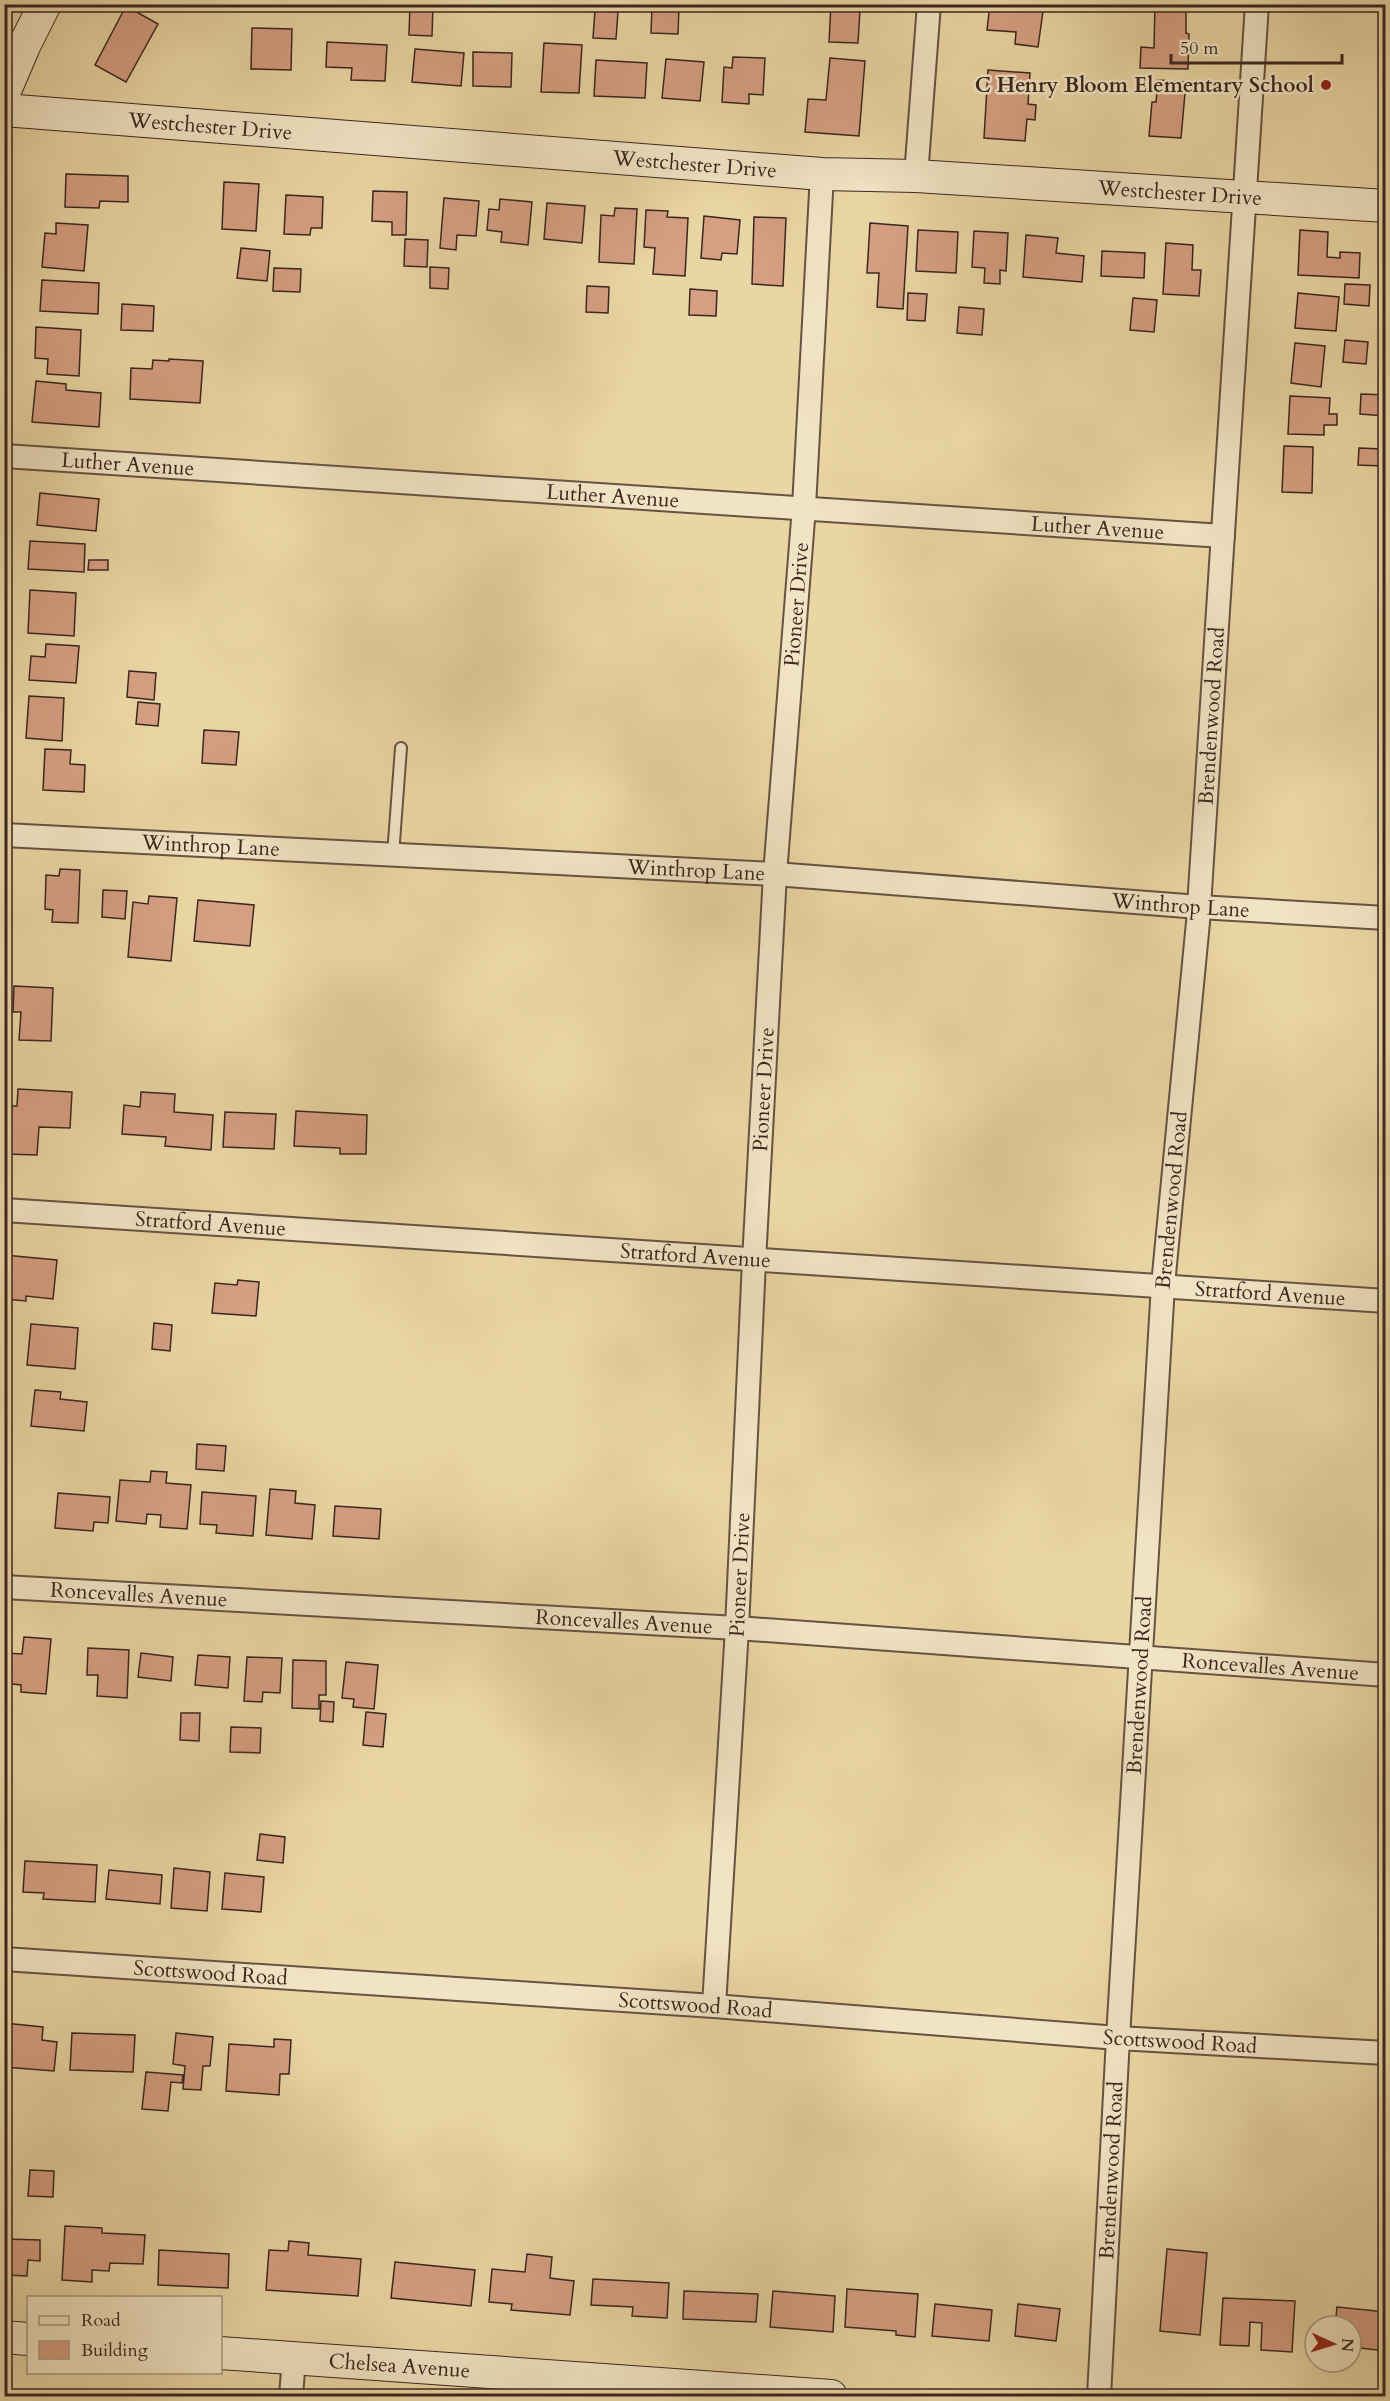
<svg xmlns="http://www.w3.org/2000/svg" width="1390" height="2401" viewBox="0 0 1390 2401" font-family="Cardo,serif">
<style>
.building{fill:#d69f82;stroke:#3a2720;stroke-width:1.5}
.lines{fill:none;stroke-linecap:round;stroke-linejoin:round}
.lane-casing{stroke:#665341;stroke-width:14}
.street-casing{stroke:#665341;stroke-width:26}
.secondary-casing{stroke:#3a2720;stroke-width:34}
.lane{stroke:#f1e4c4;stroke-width:10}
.street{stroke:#f1e4c4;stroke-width:22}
.secondary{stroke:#f1e4c4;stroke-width:32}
.poi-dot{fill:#8f2418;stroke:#f1e4c4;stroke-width:2}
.labels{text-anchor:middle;stroke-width:5;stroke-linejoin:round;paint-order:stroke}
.poi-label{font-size:21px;font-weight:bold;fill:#3a2720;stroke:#f1e4c4;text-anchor:end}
.street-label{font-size:21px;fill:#3a2720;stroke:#f1e4c4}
</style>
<rect width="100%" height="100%" fill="#ead6a4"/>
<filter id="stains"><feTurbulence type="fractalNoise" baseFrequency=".00333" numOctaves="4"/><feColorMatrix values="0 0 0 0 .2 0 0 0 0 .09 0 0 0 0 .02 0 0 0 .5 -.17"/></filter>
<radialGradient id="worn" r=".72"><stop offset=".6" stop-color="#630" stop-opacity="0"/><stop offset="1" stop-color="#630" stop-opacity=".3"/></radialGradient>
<path class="building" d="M410 4H433L432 36 409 35Z
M831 4H867V10H860L858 43 829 42Z
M990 4H1044L1038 47 1015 44 1016 32 987 30Z
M1155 4H1186V33L1189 34 1188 69 1140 68 1141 47 1154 48Z
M126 6 158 24 126 82 95 65Z
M652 6 679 7 678 34 651 33Z
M595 10 618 12 616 39 593 38Z
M252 28 292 29 291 70 251 69Z
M327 42 387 45 385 81 351 80 352 68 326 67Z
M544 43 582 45 579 93 541 92Z
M415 49 464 53 461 86 412 82Z
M473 52 512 53 511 87 473 86Z
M733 57 765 58 763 95 749 94V104L722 102 724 67 732 68Z
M830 58 865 61 859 136 805 132 808 99 826 100Z
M666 59 704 62 700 101 662 98Z
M596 60 647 63 645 98 594 96Z
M988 70 1030 73 1028 104 1036 105 1035 120 1027 119 1025 141 984 138Z
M1158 80 1186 82 1181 138 1149 136 1152 102H1156Z
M66 174 128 176V202L100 201 99 208 65 207Z
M224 182 259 184 256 231 222 229Z
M373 191 407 192 406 235H392V222L372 221Z
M286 195 323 197 322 228H311L310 235 284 234Z
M444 198 479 201 476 236 457 235 456 250 440 248Z
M500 199 532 202 528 245 501 242 502 232 487 230 489 209 499 210Z
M547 203 585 206 582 243 544 239Z
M615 208 637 209 634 264 599 262 601 215 614 216Z
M646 210 668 211 667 217 688 218 685 276 653 274 655 248 644 247Z
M704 216 740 220 737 254 722 253 721 260 701 258Z
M754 217 786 218 783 286 752 284Z
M56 223 88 225 84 271 42 267 45 233 56 234Z
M870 223 908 226 903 309 877 307 879 273H867Z
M918 230 958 232 956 273 916 271Z
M1300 230 1328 232 1327 257 1340 258V252L1360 253 1359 278 1298 275Z
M974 231 1008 233 1006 271 1000 270V284L984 283 985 268 972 267Z
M1026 235 1058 238 1056 253 1084 256 1082 282 1023 277Z
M405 239 428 240 427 267 404 266Z
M1166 243 1193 245 1192 270H1201L1199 296 1163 294Z
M241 248 270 251 267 281 237 278Z
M1102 251 1145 253 1144 278 1101 276Z
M430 267 449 268 448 289 430 288Z
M274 268 301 269 300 292 273 291Z
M42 280 99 283 98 314 40 311Z
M1345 284 1370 285 1369 306 1344 304Z
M587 286 609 287 608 313 586 312Z
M690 289 717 291 716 316 689 315Z
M908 293 927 294 925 321 907 320Z
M1298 293 1339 297 1336 331 1295 328Z
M1133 298 1157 300 1154 332 1130 330Z
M122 304 154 306 153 331 121 330Z
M959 307 984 309 982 335 957 333Z
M36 327 81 330 79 376 47 374 48 359 35 358Z
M1345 340 1368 342 1366 364 1343 362Z
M1295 343 1325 346 1321 387 1291 383Z
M169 359 203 361 200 403 130 399 131 368 152 369 153 360 169 361Z
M36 381 66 384V390L101 393 99 427 32 422Z
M1361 394 1386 395 1385 416 1360 414Z
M1290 396 1330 398 1329 414H1337V425H1324V435L1288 434Z
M1284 446 1313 447 1312 493 1282 492Z
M1359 448 1383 449 1382 466 1358 465Z
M40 493 99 499 96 531 37 525Z
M30 541 85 544 84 572 28 569Z
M89 560H108V570H88Z
M30 590 76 593 74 636 28 633Z
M46 644 79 646 76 683 29 680 31 656 45 657Z
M129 671 156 673 154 700 127 697Z
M29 696 64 698 62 741 26 738Z
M138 702 160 704 158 726 136 724Z
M204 730 239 732 236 765 202 763Z
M45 749 71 750 70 764 85 765 84 792 43 790Z
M60 869 80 870 78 923 52 922 53 910 45 909 46 875 59 876Z
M103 890 127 891 125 919 102 917Z
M149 896 177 898 171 961 128 957 133 902 148 904Z
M198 900 254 905 250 946 194 941Z
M14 986 53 988 51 1041 19 1040 21 1012H13Z
M18 1089 72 1092 70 1128 39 1127 37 1155 6 1154 8 1106H17Z
M141 1092 175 1094 174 1112 213 1115 211 1150 165 1146 166 1137 122 1134 124 1105 140 1107Z
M296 1111 367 1115 366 1154H340V1148L294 1146Z
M225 1112 276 1114 274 1149 223 1147Z
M4 1255 57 1260 53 1299 26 1296V1301L4 1299Z
M238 1280 259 1282 256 1316 212 1313 215 1283 237 1285Z
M154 1323 172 1325 170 1351 152 1349Z
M31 1324 78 1328 75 1369 27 1365Z
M35 1390 61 1392 60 1399 87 1402 84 1431 31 1426Z
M197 1444 226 1446 224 1471 196 1469Z
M151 1471 167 1472 166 1483 191 1485 187 1529 160 1527 161 1515 147 1514 146 1524 116 1521 120 1480 150 1482Z
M270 1489 296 1491 295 1503 315 1505 312 1539 266 1535Z
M202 1492 256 1496 253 1536 216 1533 217 1525 200 1524Z
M58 1493 110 1497 108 1523 94 1522 93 1531 55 1528Z
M335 1506 381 1509 379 1539 333 1536Z
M24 1637 51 1639 46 1694 21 1692V1685L4 1683 6 1653 22 1654Z
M88 1648 129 1650 127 1698 97 1696 98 1675H87Z
M141 1653 173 1657 171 1681 138 1677Z
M198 1655 230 1657 228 1688 195 1685Z
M247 1657 282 1658 280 1693 263 1692 262 1702 244 1701Z
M293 1660 326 1661V1695H319V1709L292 1708Z
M346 1662 378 1665 374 1709 353 1707 354 1699 342 1698Z
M321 1701 334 1702 333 1722 320 1721Z
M366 1712 386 1714 383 1747 363 1745Z
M181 1713H200L199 1741 180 1740Z
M231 1727 261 1728 260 1753 230 1752Z
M260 1834 285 1837 283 1863 257 1860Z
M25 1861 97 1865 95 1902 43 1899 44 1893 23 1892Z
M174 1868 210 1872 207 1911 171 1908Z
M109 1870 162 1875 160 1904 106 1899Z
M225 1873 264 1877 261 1912 222 1909Z
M4 2023 43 2027 42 2040 57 2042 54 2071 4 2067Z
M72 2033 135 2035 133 2072 70 2070Z
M176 2033 213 2037 210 2066H203L201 2090 183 2089 185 2066 173 2064Z
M274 2039 291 2040 289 2074H280L279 2095 226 2091 229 2044 274 2047Z
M146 2072 183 2075 182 2083 171 2082 168 2111 142 2109Z
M30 2170 54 2171 53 2197 28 2196Z
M65 2226 102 2228V2233L145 2235 143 2264 110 2263 109 2271 92 2270V2282L62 2280Z
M4 2239 40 2240V2261L28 2260 27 2276 4 2275Z
M289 2241 309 2243 308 2255 361 2259 358 2296 266 2290 269 2250 288 2251Z
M1167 2249 1207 2253 1200 2335 1160 2331Z
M159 2250 229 2254 228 2288 158 2285Z
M527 2254 552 2257 550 2278 574 2281 570 2315 511 2310 512 2304 489 2302 492 2269 525 2272Z
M395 2262 475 2270 471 2306 391 2298Z
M593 2279 669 2283 667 2318 632 2316 633 2307 591 2305Z
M847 2289 918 2294 915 2337 896 2335V2331L845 2327Z
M684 2291 758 2294 756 2322 683 2319Z
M773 2291 835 2296 833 2332 770 2327Z
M1223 2298 1295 2301 1292 2352 1261 2350 1262 2323 1250 2322 1249 2346 1220 2345Z
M935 2304 992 2310 989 2341 932 2336Z
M1018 2304 1060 2309 1056 2341 1015 2336Z
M1337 2307 1386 2312V2351L1351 2347V2326H1335Z"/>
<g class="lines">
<g class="lane-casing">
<path id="lane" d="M393 855 401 748"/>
</g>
<g class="street-casing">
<g id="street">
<path d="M916 176 929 4"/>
<path id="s1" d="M4 456 1223 536"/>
<path id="s2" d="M4 835 775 874 1199 907 1386 918"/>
<path id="s3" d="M4 1210 1386 1301"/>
<path id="s4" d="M4 1587 737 1628 1386 1675"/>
<path id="s5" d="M4 1959 714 2006 1118 2038 1386 2053"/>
<path id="s6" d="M714 2006 737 1628 754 1261 775 874 804 507 822 174"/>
<path d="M291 2396 294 2358"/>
<path id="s7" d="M1099 2396 1118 2038 1163 1285 1198 922 1257 4"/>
</g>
</g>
<g class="secondary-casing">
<g id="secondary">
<path d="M4 93 24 46 45 4"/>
<path id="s8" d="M4 110 822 174 916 176 1386 206"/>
<path d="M4 2337 28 2339"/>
<path id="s9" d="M220 2353 831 2396"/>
</g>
</g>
<use href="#lane" class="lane"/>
<use href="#street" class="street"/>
<use href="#secondary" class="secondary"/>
</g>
<circle class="poi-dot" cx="1326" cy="85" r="6"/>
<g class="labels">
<g class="poi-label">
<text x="1314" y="92">C Henry Bloom Elementary School</text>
</g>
<g class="street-label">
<text dy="7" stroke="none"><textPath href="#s8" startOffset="207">Westchester Drive</textPath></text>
<text dy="7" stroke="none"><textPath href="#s8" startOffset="693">Westchester Drive</textPath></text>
<text dy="7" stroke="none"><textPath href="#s8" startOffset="1179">Westchester Drive</textPath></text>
<text dy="7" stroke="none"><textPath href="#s1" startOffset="124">Luther Avenue</textPath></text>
<text dy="7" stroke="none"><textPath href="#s1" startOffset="610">Luther Avenue</textPath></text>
<text dy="7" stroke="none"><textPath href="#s1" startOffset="1096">Luther Avenue</textPath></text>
<text dy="7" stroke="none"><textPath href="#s6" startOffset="1404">Pioneer Drive</textPath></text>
<text dy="7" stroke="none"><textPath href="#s7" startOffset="1684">Brendenwood Road</textPath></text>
<text dy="7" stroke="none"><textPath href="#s2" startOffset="207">Winthrop Lane</textPath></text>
<text dy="7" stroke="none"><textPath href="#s2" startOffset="693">Winthrop Lane</textPath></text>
<text dy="7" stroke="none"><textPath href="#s2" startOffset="1179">Winthrop Lane</textPath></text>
<text dy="7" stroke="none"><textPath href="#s6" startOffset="918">Pioneer Drive</textPath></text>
<text dy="7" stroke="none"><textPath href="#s7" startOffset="1198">Brendenwood Road</textPath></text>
<text dy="7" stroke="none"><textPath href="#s3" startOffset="207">Stratford Avenue</textPath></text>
<text dy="7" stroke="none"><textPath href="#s3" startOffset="693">Stratford Avenue</textPath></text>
<text dy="7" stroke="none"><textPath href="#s3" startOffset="1269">Stratford Avenue</textPath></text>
<text dy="7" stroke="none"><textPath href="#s6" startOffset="432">Pioneer Drive</textPath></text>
<text dy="7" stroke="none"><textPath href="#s4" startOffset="135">Roncevalles Avenue</textPath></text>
<text dy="7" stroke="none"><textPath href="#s4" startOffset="621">Roncevalles Avenue</textPath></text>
<text dy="7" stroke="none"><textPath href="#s4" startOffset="1269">Roncevalles Avenue</textPath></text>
<text dy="7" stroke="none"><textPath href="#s7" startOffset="712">Brendenwood Road</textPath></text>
<text dy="7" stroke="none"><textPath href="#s5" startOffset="207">Scottswood Road</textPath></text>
<text dy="7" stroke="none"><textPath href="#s5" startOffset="693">Scottswood Road</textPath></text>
<text dy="7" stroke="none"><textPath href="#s5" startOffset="1179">Scottswood Road</textPath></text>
<text dy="7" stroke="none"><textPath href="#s7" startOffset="226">Brendenwood Road</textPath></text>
<text dy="7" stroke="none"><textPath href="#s9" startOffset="180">Chelsea Avenue</textPath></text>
</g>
</g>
<rect width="1390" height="2401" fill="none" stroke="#ead6a4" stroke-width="24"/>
<rect x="6" y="6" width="1378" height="2389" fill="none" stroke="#3a2720" stroke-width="3"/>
<rect x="12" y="12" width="1366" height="2377" fill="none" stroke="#3a2720" stroke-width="1.5"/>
<rect x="27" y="2296" width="195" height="78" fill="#f1e4c4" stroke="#a89882" stroke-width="1.5"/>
<rect x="39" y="2316" width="30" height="9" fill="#f1e4c4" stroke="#a89882" stroke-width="1.5"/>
<text x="81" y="2326" font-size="18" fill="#3a2720">Road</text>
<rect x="39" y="2341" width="30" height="18" fill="#d69f82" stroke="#a89882" stroke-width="1.5"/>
<text x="81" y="2356" font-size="18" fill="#3a2720">Building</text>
<g transform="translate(1333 2344) rotate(94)"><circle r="28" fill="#f1e4c4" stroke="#a89882" stroke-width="1.5"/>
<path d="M0-4.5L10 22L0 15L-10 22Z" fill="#8f2418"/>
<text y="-9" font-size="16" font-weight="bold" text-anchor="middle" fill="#3a2720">N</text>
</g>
<path d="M1171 54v9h171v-9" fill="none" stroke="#3a2720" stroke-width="3"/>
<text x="1180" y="54" font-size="18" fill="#3a2720" stroke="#f1e4c4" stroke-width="4.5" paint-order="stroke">50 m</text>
<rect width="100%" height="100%" filter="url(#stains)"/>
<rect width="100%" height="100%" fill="url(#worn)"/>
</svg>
